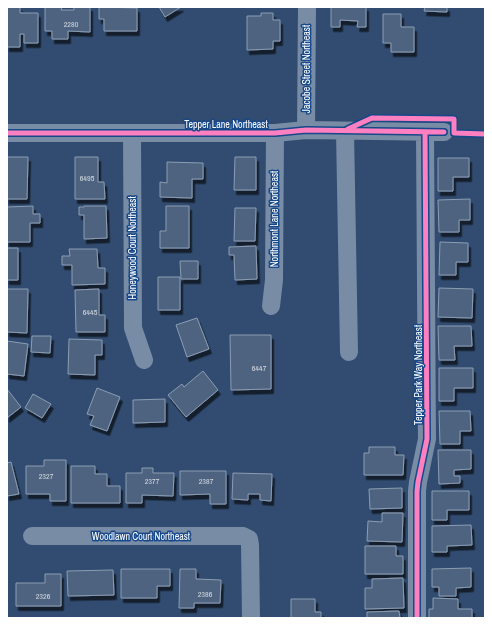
<svg xmlns="http://www.w3.org/2000/svg" width="492" height="625" viewBox="0 0 492 625" font-family="'Archivo Narrow',sans-serif">
<style>
.building{fill:#4d6380;stroke:#8c9db3;filter:url(#shadow)}
.lines{fill:none;stroke-linecap:round;stroke-linejoin:round}
.minor{stroke:#788ca5;stroke-width:18}
.cycleway-casing{stroke:#17488a;stroke-width:8}
.cycleway{stroke:#ff80c0;stroke-width:5}
.labels{text-anchor:middle;stroke-width:3;stroke-linejoin:round;paint-order:stroke}
.number-label{font-size:8px;fill:#d2d8df}
.street-label{font-size:10px;fill:#fff;stroke:#17488a}
</style>
<defs>
<filter id="shadow"><feDropShadow dx="2.5" dy="4.5" stdDeviation="0" flood-color="#0009"/></filter>
</defs>
<rect width="100%" height="100%" fill="#314c70"/>
<path class="building" d="M7 7H20V13H38V43H24V34H20V47H7Z
M45 7H62L61 10H74V7H90V32L68 31V39H52V31H45Z
M99 7 137 8V31H104V19H99Z
M159 7H181L165 17Z
M331 7H366V27H357L358 21 340 20V27H331Z
M425 7H447V12L424 11Z
M261 13H273V20H280V41H273V49L247 50V16H261Z
M383 14H401V27H414V52H391V43H383Z
M7 157H28L27 199H7Z
M75 157H98V182H104L105 199H75Z
M235 157H256V190H234Z
M438 158H469V177H453V191H438Z
M167 162 203 163V179H192V198L160 197V182L167 183Z
M470 199V220H459V232H439L438 200Z
M33 206V214H40V223H30V242H7V207Z
M84 206H106L107 238 84 239V215H79V207H84Z
M166 206H189V248H160V231H166Z
M235 208H256L255 241H234Z
M440 242 468 243V262H456V275H439Z
M256 246 257 279 235 280 234 255H229V247Z
M7 248H18V280H7Z
M69 249H97L98 268H105V284L72 285V265H62V256H70Z
M180 261H198V279H181Z
M158 277H180V310H158Z
M439 288 473 289 472 318 438 317Z
M7 289H28L27 333 7 332Z
M99 289V315H105V332H76L75 290Z
M197 318 209 349 187 357 176 325Z
M438 326H471L472 346H454L455 360H439Z
M230 335H271V389L231 390Z
M32 336H51L50 353 31 352Z
M69 339 102 340V355H95V375L68 374Z
M7 341 28 344 24 376 7 374Z
M439 368H473V388H454V401H439Z
M203 371 218 390 186 417 168 395 182 384 184 387Z
M97 388 120 397 107 431 90 425 94 416 87 414Z
M7 389 21 407 7 418Z
M33 394 51 404 42 418 25 408Z
M165 399V422L133 423V400Z
M439 411H470L471 431H460V444H440Z
M369 447H395V455H404L403 475H364V453H369Z
M438 450H471V469L454 470V476H460V483L439 484Z
M44 460H66V501H50V494H26V466H44Z
M11 462 19 494 7 496V463Z
M71 466H95V474H107V486H120V503H71Z
M142 468H153V473H174L173 496 142 495V503H126V473H142Z
M180 471H226V504H210V494L180 495Z
M233 473 272 474 271 501 260 500V494H248V500L232 499Z
M402 488V508L370 509 369 489Z
M432 491H469V510H447V520H432Z
M382 513H403L402 542 367 541 368 521 382 522Z
M471 525 472 545 447 546V552H432V526Z
M365 546H396V556H403V574H365Z
M471 568V587L456 588V596H439V587H432V569Z
M121 569H170V586H157V598H121Z
M180 569H196V579L221 580 220 603H194V608H179Z
M113 570 114 595 68 596 67 571Z
M45 574H61V606H16V583H45Z
M403 578 404 608 365 609V588H372V579Z
M433 598 458 599V609H472V618H429V609H433Z
M291 599H315V612H321V618H291Z
M399 611 400 618H367V612Z"/>
<g class="lines">
<path class="minor" d="M306 130 307 7
M345 131 349 352
M7 133H275L306 130 444 132
M132 133 133 328 144 360
M271 306 274 280 275 133
M32 536H243L249 539 250 545 251 618
M417 618V491L418 482 427 439 425 132"/>
<g class="cycleway-casing">
<path id="cycleway" d="M348 129 372 118 454 119V133L485 134
M7 133H275L306 130 444 132
M417 618V491L418 482 427 439 425 132"/>
</g>
<use href="#cycleway" class="cycleway"/>
</g>
<g class="labels">
<g class="number-label">
<text x="71" y="27">2280</text>
<text x="87" y="181">6495</text>
<text x="90" y="315">6445</text>
<text x="259" y="371">6447</text>
<text x="46" y="479">2327</text>
<text x="152" y="484">2377</text>
<text x="206" y="484">2387</text>
<text x="205" y="597">2386</text>
<text x="43" y="599">2326</text>
</g>
<g class="street-label">
<text transform="translate(306 69) rotate(-90)" y="4">Jacobe Street Northeast</text>
<text x="226" y="128">Tepper Lane Northeast</text>
<text transform="translate(274 219) rotate(-90)" y="4">Northmont Lane Northeast</text>
<text transform="translate(132 248) rotate(-90)" y="4">Honeywood Court Northeast</text>
<text transform="translate(418 375) rotate(-90)" y="4">Tepper Park Way Northeast</text>
<text x="141" y="540">Woodlawn Court Northeast</text>
</g>
</g>
<rect width="492" height="625" fill="none" stroke="#ffffff" stroke-width="16"/>
</svg>
